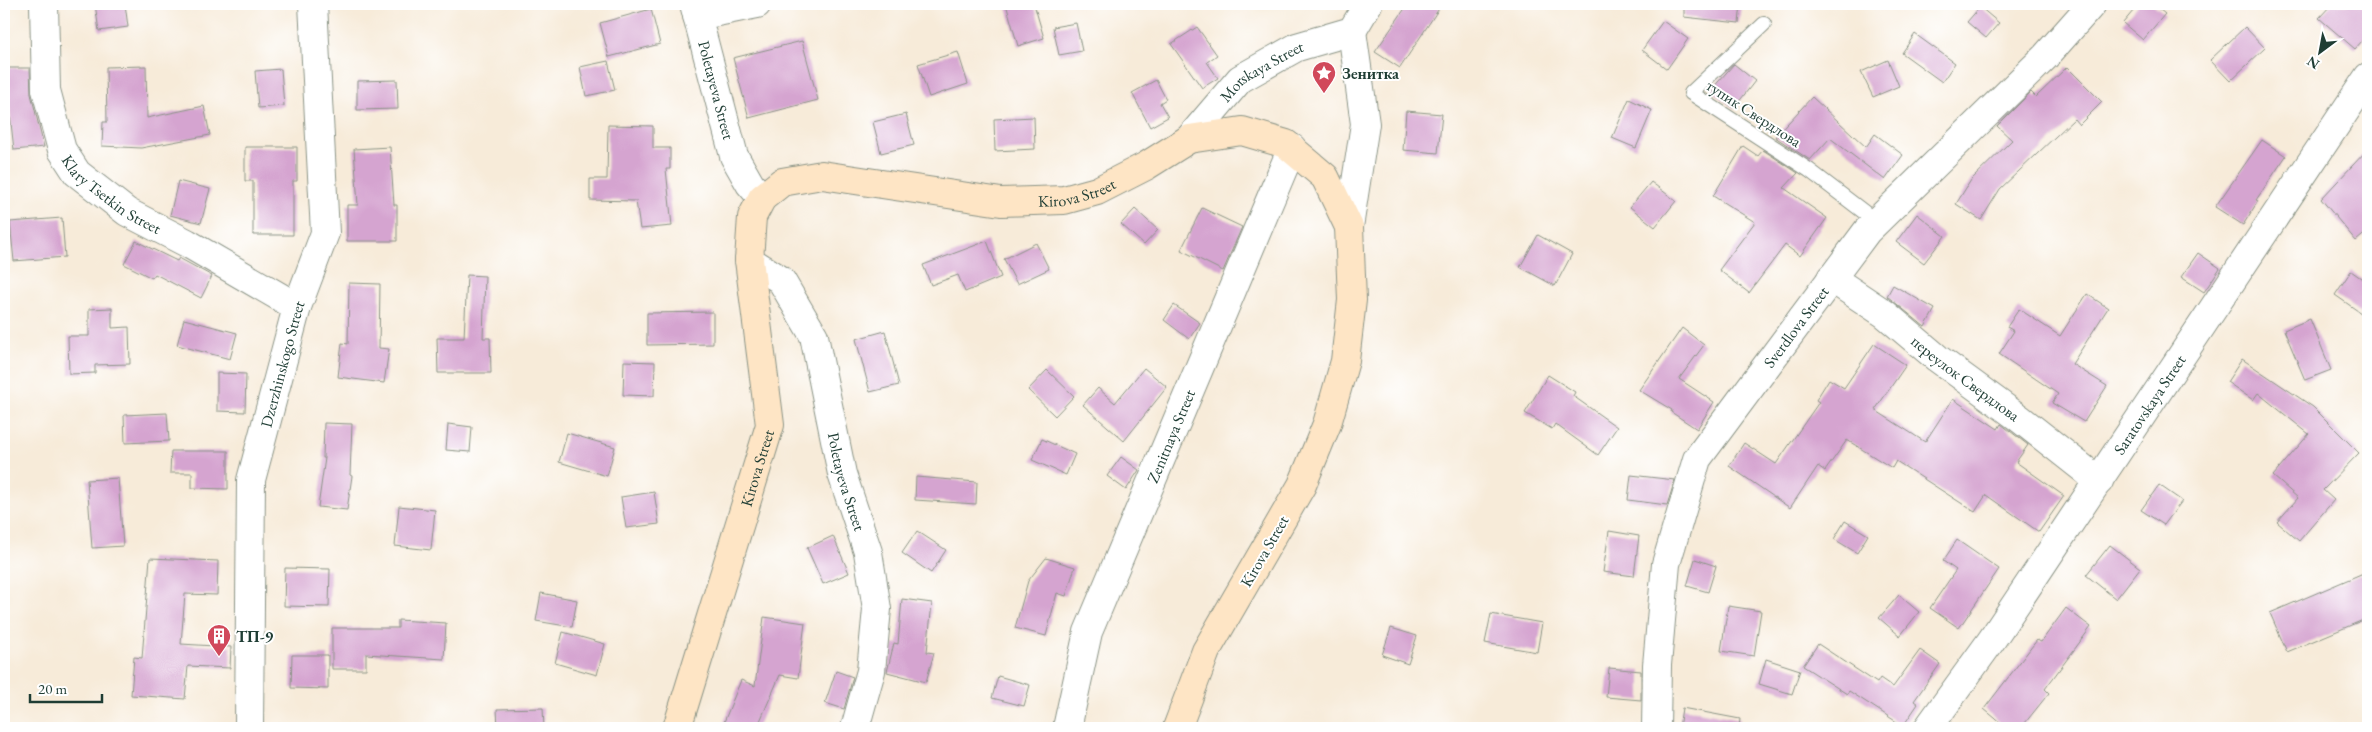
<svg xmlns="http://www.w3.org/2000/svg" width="2372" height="732" viewBox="0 0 2372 732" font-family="'EB Garamond',serif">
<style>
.building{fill:#d5a4d0}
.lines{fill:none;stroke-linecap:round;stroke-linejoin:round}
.lane-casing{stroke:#8b9486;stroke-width:16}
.street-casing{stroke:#8b9486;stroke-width:30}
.secondary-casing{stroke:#8b9486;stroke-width:30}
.lane{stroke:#fff;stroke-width:14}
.street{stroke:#fff;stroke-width:28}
.secondary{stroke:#fee5c5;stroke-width:28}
.labels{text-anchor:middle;stroke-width:4;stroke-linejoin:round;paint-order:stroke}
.poi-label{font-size:16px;font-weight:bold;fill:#1f3d34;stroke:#fff;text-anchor:start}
.street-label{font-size:16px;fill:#1f3d34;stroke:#fff}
</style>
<rect width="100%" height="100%" fill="#fff"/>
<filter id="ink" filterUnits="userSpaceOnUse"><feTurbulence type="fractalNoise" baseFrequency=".02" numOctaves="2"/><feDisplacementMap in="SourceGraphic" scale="10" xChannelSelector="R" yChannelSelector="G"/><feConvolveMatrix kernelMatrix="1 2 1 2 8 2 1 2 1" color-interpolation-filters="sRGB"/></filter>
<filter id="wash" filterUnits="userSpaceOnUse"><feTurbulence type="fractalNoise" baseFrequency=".0096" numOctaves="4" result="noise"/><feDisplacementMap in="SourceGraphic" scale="20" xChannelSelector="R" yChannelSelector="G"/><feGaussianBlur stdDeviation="1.12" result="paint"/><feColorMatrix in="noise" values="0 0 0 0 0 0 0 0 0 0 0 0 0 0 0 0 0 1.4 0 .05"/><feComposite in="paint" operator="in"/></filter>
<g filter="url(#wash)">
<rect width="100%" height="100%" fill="#f7ebd9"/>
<g id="blocks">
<path class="building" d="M95 4H125L128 27 99 31Z
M1006 4H1034L1044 38 1018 46Z
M1408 4H1442L1400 68 1375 52Z
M1684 4H1741L1739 23 1684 17Z
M2139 4H2153L2165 14 2143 40 2123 23Z
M2332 4H2368V34L2355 49 2319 18Z
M1980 7 1999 23 1986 38 1967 22Z
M651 9 660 44 609 57 600 23Z
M1663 21 1688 39 1667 69 1642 50Z
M1076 23 1082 51 1059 55 1053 27Z
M1197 27 1217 55 1207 62 1218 78 1202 88 1171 44Z
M2245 27 2265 48 2230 81 2210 60Z
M1915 34 1955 63 1942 82 1902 53Z
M802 41 818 100 749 118 733 58Z
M958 52 968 84 929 97 918 64Z
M1888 60 1899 86 1873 97 1861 72Z
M608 61 615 90 586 96 580 67Z
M1734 64 1755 81 1734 108 1711 90Z
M146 66 147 118 204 106 210 135 141 148 102 146 103 122H107L106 67Z
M2067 67 2102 102 2079 125 2074 119 2000 189 1981 220 1956 204 1971 180 2012 140 1997 126 2031 92 2036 97Z
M5 68H30L31 94 44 147 14 150Z
M281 69 284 106 258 108 255 71Z
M397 80 398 109 357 110V81Z
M1156 80 1166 99 1160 103 1168 117 1150 127 1132 93Z
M1812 97 1866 147 1875 134 1903 155 1885 180 1830 138 1810 160 1775 137Z
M1629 99 1652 110 1636 148 1612 138Z
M1406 111 1442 114 1438 153 1403 150Z
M906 114 914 145 881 153 873 122Z
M1034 117 1035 149 995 151 994 119Z
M608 125 653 126V148H670V169H666L672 226 640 229 636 201 590 200V179H607Z
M2262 140 2286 156 2256 200 2258 201 2243 225 2215 207Z
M1743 146 1758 156 1763 150 1798 173 1784 188 1827 218 1800 256 1785 245 1749 293 1719 270 1755 222 1713 196Z
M245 147H297V181H293V235H253V181H245Z
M390 147 394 205H397V241H347V205H358L354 149Z
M2368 149V231L2356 241 2321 199Z
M178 181 210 189 201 223 170 215Z
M1651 182 1676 201 1655 227 1630 207Z
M1202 208 1242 227 1223 271 1181 250Z
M1135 209 1158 230 1144 245 1121 224Z
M1917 214 1945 236 1924 263 1896 242Z
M62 218 65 257 14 261 10 222Z
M1538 235 1572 254 1555 286 1520 267Z
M136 241 177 261 179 258 212 276 201 298 155 274 152 278 124 264Z
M987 241 1001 277 965 292 958 275 931 285 923 265Z
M1036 243 1049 269 1017 284 1004 259Z
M2198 253 2220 268 2204 292 2181 277Z
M2351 271 2368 283V318L2335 295Z
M467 275 485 276 483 338H490L491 373H438L437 338H464Z
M349 283 380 284 379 348 389 349 384 383 338 377 342 343 348 344Z
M1893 285 1935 309 1925 327 1887 296Z
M2087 294 2108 308 2072 364 2107 386 2084 422 2052 403 2058 394 1999 354 2014 331 2007 327 2019 309 2060 336Z
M1174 305 1200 323 1189 339 1164 320Z
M112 308V328L129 327 130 364 95 365V373L69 374 68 336H89V309Z
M713 312V344L647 345V313Z
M184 319 237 333 230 359 177 345Z
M2310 319 2331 370 2305 380 2284 330Z
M1682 328 1704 345 1679 379 1714 402 1697 429 1671 412 1672 410 1639 390Z
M885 331 899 385 870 392 856 339Z
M1874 344 1906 365 1875 410 1925 442 1953 399 1998 429 2001 424 2028 445 2016 462 2064 496 2039 532 1986 495 1975 512 1896 461 1892 468 1847 440 1825 471 1818 466 1790 508 1729 466 1744 443 1776 464 1819 402 1816 400 1829 379 1844 388Z
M2242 359 2313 407 2359 453 2323 490 2334 500 2299 541 2277 522 2298 498 2273 476 2309 434 2258 393 2253 400 2227 382Z
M624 361 655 362 654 396 623 395Z
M1144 368 1167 387 1124 441 1083 405 1098 388 1115 403Z
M1047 370 1074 396 1055 416 1028 390Z
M217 373 246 374 245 412 217 411Z
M1548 375 1575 392 1573 396 1617 427 1598 455 1555 424 1552 429 1525 413Z
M167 413 169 441 125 443 124 415Z
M324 423 352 424 350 475 352 476 347 510 318 507 325 458H323Z
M448 424 472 427 470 452 446 450Z
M567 433 615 447 607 476 559 462Z
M1042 439 1075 454 1066 475 1032 460Z
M171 451H228V489L192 488V473H170Z
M1121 457 1139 470 1126 490 1107 476Z
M1631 475 1675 480 1667 505 1628 500Z
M916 477 977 482 976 504 915 500Z
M118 478 123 546 92 548 87 480Z
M2159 485 2182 501 2164 525 2141 510Z
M654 492 659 524 626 528 621 497Z
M399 506 435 510 431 550 395 546Z
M1845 521 1868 535 1857 553 1834 539Z
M917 531 946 550 931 573 902 553Z
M1609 531 1639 536 1634 576 1603 572Z
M833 536 849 573 823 584 807 548Z
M1957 540 1999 569 1959 628 1930 608 1956 570 1943 561Z
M2110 545 2140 568 2116 599 2086 575Z
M150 558 218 561 217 595 185 594 181 644 231 647 230 668 188 666 185 699 131 695 134 657 142 658Z
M1046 558 1075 567 1066 596 1057 593 1046 636 1015 628 1028 581Z
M1695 559 1716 566 1708 592 1687 586Z
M285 568 330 569 329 607 284 606Z
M2368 571V618L2287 652 2270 613Z
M541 593 577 600 572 627 536 621Z
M1899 595 1919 612 1900 636 1879 618Z
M902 599 932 603 927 652 934 653 926 682 887 672 894 643 898 644Z
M1728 606 1761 611 1754 656 1721 651Z
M2066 608 2091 627 2045 689 2049 693 2021 728H2007L1984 709 2037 640 2041 642Z
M1491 614 1542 623 1537 652 1485 643Z
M764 617 805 623 798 678 780 675 757 728H739L724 722 741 680 755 686Z
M398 620 446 623 444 659 366 654V669H332V628H398Z
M1391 628 1417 636 1408 664 1382 655Z
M563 632 605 644 597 675 555 663Z
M1818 644 1877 683 1880 678 1893 687 1920 650 1940 664 1914 701 1918 704 1903 726 1849 691 1847 694 1803 666Z
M292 655H328V689L291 688Z
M1766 659 1800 670 1792 694 1759 684Z
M1609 668 1641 671V700L1606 697Z
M836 671 853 677 844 709 825 703Z
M998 676 1030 685 1024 706 992 698Z
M543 708 544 728H498L497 709Z
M1682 708 1740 719 1739 728H1679Z"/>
</g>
</g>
<g filter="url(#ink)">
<use href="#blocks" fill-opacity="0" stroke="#8b9486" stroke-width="1"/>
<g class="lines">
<g class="lane-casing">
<path id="lane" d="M1764 24 1691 93 1809 170 1877 222"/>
</g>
<g class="street-casing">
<g id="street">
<path id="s1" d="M44 4 46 90 62 150 77 173 127 212 187 243 297 307"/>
<path id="s2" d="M694 4 734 156 750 184 762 198"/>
<path d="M697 16 757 4"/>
<path id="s3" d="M1189 139 1240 79 1297 47 1352 31 1368 4"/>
<path d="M1349 227 1365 124 1352 31"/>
<path id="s4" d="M749 260 781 280 814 336 842 474 868 552 877 609 871 671 855 728"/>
<path id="s5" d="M1831 278 1885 314 1937 358 2019 418 2099 481"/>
<path id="s6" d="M249 728 251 480 297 307 325 233 313 4"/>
<path id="s7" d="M1067 728 1088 632 1292 148"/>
<path id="s8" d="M1656 728 1657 665 1666 564 1697 459 1867 231 2045 57 2092 4"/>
<path id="s9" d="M1928 728 1991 641 2368 77"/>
</g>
</g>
<g class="secondary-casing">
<g id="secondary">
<path id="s10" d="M677 728 770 425 749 260 752 217 762 198 782 182 822 175 1001 202 1064 200 1097 191 1146 166 1189 139 1242 131 1286 144 1325 177 1349 227 1352 300 1345 361 1327 424 1302 485 1206 651 1177 728"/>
</g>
</g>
<use href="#lane" class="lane"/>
<use href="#street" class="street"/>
<use href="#secondary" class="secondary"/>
</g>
</g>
<defs>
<g id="sight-pin" transform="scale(1.25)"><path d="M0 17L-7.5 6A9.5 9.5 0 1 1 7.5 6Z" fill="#d1495b" stroke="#fff"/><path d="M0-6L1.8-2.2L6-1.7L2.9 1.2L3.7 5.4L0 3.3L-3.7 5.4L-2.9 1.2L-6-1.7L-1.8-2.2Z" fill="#fff"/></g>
<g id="building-pin" transform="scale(1.25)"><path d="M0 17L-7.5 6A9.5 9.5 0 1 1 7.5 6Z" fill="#d1495b" stroke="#fff"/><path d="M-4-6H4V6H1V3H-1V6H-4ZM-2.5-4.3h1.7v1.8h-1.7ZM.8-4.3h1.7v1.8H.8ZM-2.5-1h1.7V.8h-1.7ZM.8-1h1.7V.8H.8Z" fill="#fff"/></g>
</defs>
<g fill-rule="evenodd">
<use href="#sight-pin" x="1324" y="73"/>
<use href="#building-pin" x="219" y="636"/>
</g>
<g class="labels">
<g class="poi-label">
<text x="1342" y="79">Зенитка</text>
<text x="236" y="642">ТП-9</text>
</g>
<g class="street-label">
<text dy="6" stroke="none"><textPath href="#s3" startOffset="101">Morskaya Street</textPath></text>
<text dy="6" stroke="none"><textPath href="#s2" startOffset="89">Poletayeva Street</textPath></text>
<text transform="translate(1754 113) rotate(33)" y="6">тупик Свердлова</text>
<text dy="6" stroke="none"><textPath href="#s10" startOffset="872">Kirova Street</textPath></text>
<text dy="6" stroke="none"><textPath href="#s1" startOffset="216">Klary Tsetkin Street</textPath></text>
<text dy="6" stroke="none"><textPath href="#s8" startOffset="439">Sverdlova Street</textPath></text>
<text dy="6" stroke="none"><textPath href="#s6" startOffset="368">Dzerzhinskogo Street</textPath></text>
<text dy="6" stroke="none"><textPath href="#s5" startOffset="168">переулок Свердлова</textPath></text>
<text dy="6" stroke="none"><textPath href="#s9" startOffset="392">Saratovskaya Street</textPath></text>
<text dy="6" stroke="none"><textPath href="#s7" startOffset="311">Zenitnaya Street</textPath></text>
<text dy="6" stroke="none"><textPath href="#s10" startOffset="272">Kirova Street</textPath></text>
<text dy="6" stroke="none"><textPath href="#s4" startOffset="252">Poletayeva Street</textPath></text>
<text transform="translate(1264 551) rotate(-60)" y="6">Kirova Street</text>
</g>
</g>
<rect width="2372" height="732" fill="none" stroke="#fff" stroke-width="20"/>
<g transform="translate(2320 52) rotate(212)" stroke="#ffffff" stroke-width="4" paint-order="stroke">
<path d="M0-4L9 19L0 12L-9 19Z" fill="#1f3d34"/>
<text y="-8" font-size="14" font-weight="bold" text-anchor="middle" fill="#1f3d34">N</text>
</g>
<path d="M30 694v8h72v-8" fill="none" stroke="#1f3d34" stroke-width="2.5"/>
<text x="38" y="694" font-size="15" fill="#1f3d34" stroke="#ffffff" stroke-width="4" paint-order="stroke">20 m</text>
</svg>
